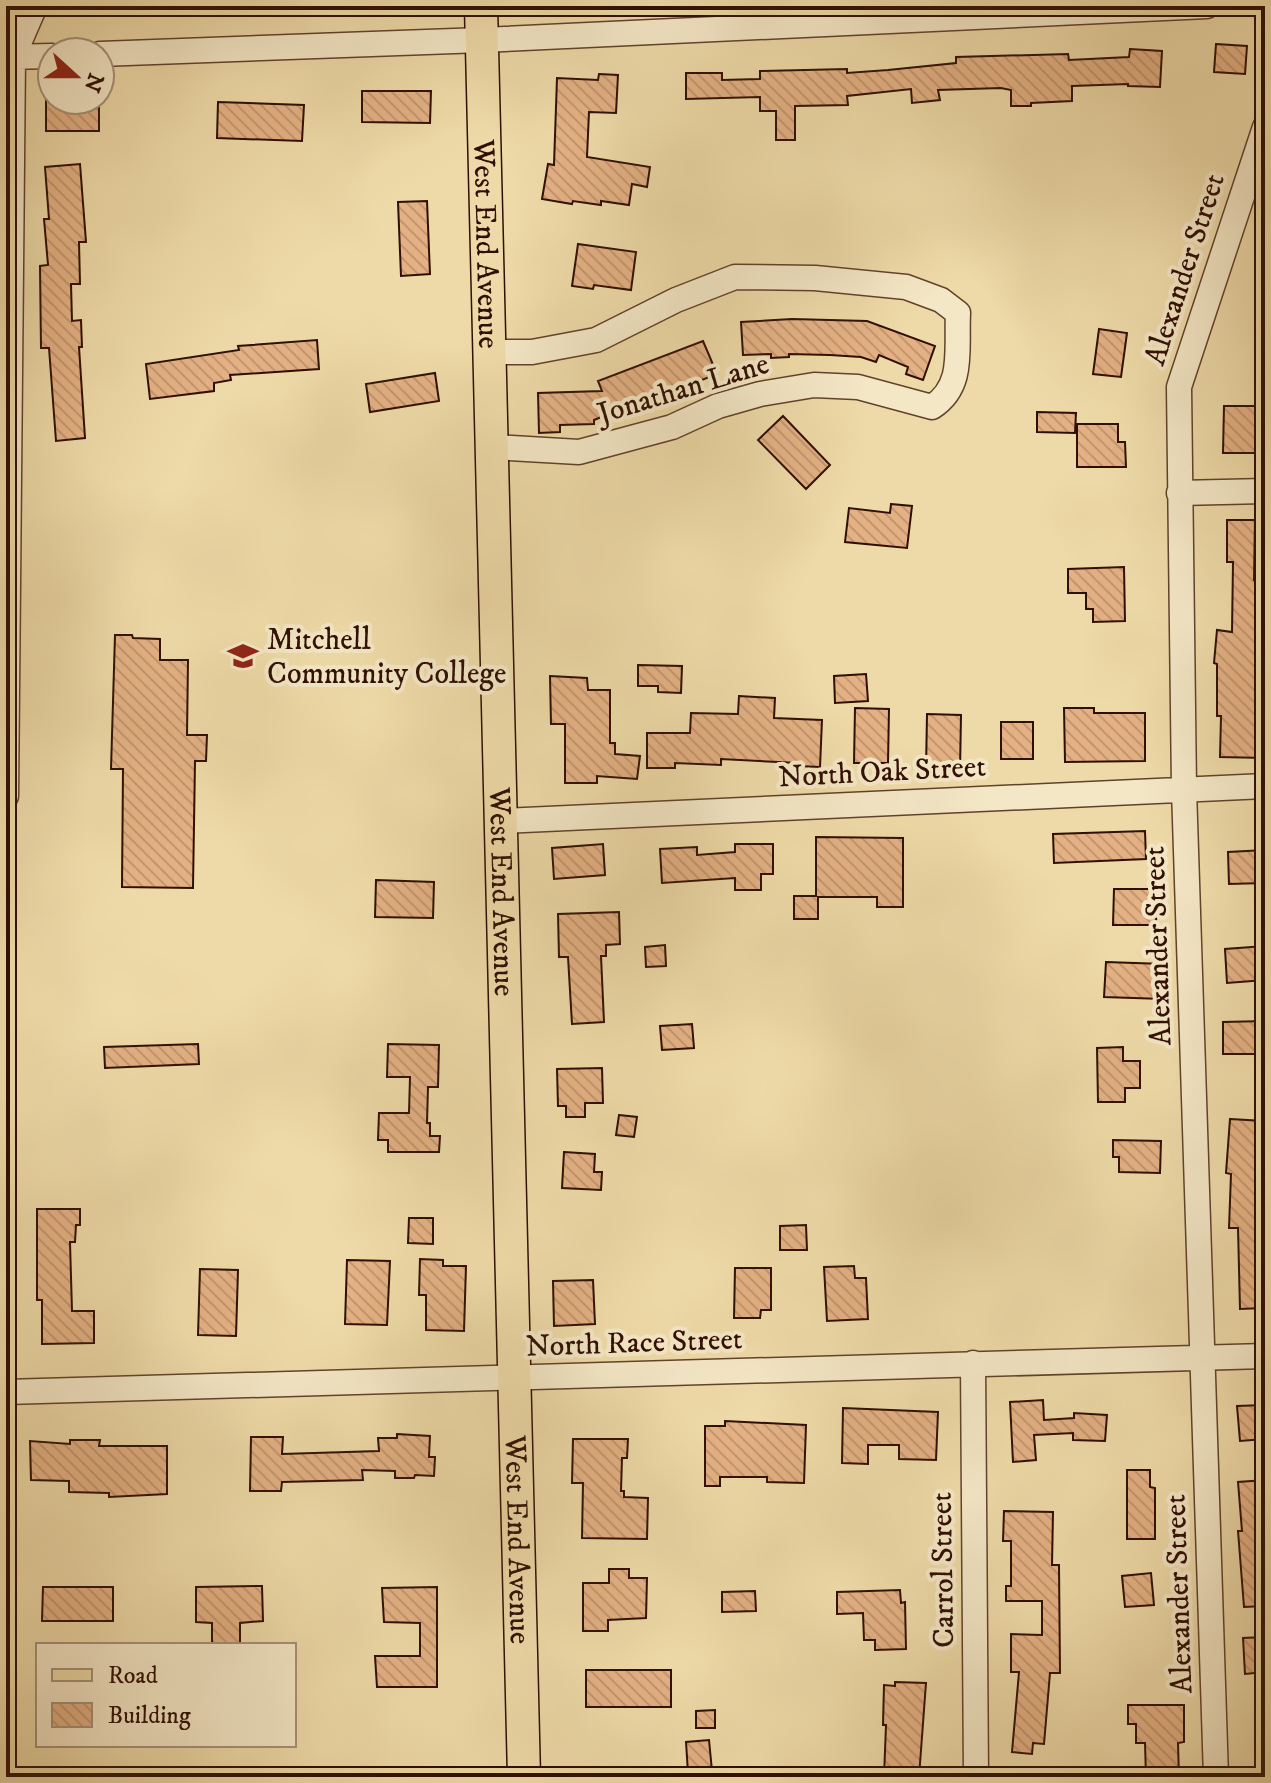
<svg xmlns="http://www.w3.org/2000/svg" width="1271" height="1783" viewBox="0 0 1271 1783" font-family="'IM FELL DW Pica',serif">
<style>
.building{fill:url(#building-back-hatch);stroke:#300f03;stroke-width:2}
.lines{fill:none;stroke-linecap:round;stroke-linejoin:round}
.minor-casing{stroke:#60422c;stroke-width:27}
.major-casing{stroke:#300f03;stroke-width:35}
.minor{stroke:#f4e7c6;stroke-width:24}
.major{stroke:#eedaa8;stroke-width:32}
.labels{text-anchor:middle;stroke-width:8;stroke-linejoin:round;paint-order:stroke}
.street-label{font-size:30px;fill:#300f03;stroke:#f4e7c6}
.poi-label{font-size:30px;fill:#300f03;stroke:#f4e7c6;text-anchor:start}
</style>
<defs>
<pattern id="building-back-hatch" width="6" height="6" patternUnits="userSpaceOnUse" patternTransform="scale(2)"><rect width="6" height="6" fill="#e3b184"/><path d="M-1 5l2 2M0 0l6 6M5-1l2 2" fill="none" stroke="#c39770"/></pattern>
</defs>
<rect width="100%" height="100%" fill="#eedaa8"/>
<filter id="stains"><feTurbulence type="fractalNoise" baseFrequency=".0025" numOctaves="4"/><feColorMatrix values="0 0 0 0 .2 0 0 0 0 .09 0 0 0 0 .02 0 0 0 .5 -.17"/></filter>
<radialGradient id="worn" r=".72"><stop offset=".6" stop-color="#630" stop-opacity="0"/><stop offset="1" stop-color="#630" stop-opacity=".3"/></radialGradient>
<path class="building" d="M1216 44 1247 46 1245 74 1214 72Z
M1130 49 1162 51 1160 87 1128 86V84L1072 86V101L1031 103V106H1011V90L1001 88 938 90 940 100 912 103 911 89 847 96 848 105 795 106V140H776V111H760V97L686 99V73H722V80L760 79V71L847 69V73L888 70 956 63V57L1068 54 1069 60 1129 57Z
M599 74 618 75 616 113 589 112 587 157 650 167 647 187 632 184 629 205 601 201V205L573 201 572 204 542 199 548 164 554 165 557 78 598 80Z
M362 91H431L430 123 362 122Z
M46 100H99V131H46Z
M218 102 304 105 302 141 217 138Z
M80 164 86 242H79L80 284H71L72 321 81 320 82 347H79L85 438 56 441 49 348H41L40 266 48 265 44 219H49L45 167Z
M427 201 430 274 401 276 398 202Z
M578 244 636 252 631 290 594 285 593 289 572 286Z
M792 319 867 321 935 346 923 380 906 374 908 367 879 355 876 362 861 357 830 355 789 354V357L771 358V354L743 355 741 322Z
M1099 329 1127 333 1121 377 1093 374Z
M317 340 319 369 230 375 231 380 214 383V391L150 399 146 364 239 350 238 346Z
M703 341 717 374 639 405 638 402 594 420V424L560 425V432L539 433 538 393 602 391 598 381Z
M435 373 439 401 370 412 366 384Z
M1224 406H1258L1257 453H1223Z
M1037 412 1076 413 1075 433 1037 432Z
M783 416 830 465 806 489 758 440Z
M1077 424H1118V442H1125L1126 467H1077Z
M891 504 912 506 907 548 845 542 849 508 890 513Z
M1227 520H1255L1254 580 1265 581V650L1263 668H1258V701H1265V758L1220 757 1221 716H1217V664L1214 663 1217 630 1232 632 1233 562H1227Z
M1124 567 1125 621 1093 622V609H1086V593H1068V569Z
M115 635H132L133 638 160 639V660H188L187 735H207L206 761H195L193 888 122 887 123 769H111Z
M638 665 682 666 681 693 658 692V686H638Z
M866 674 868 701 835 703 834 676Z
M550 676 587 678 588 690H610V743H615V754L640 756 637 779 597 776V783H565V724H551Z
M739 696 775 698 774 718 822 720 820 767 798 766V763L721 759V765L675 763V768H647V733H690L691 713 738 714Z
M855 708 889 709 888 763H854Z
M1064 708H1094V713H1145V761L1065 762Z
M927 714 961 715 960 771 926 770Z
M1001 722H1033V759H1001Z
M1145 831 1146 859 1054 863 1053 834Z
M816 837 903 838V907H877V897H818V919H794V896H816Z
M603 844 605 875 554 879 552 848Z
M735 844H773V874H761V890H735V878L662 883 660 849 697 847V855L735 852Z
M1265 850V883L1229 884 1228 852Z
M376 880 434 882 433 918 375 917Z
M1114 889H1157L1156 925H1113Z
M619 912 620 944 606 945V956H601L604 1022 572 1024 568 957H559L558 914Z
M665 945 666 966 646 967 645 947Z
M1265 946V980L1227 983 1225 949Z
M1106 962 1164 964 1163 999 1104 997Z
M1265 1021V1054H1223V1022Z
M692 1024 694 1048 662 1050 660 1026Z
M198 1044 199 1064 105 1068 104 1047Z
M388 1044 439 1045 438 1087H428L427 1123H430V1136H440L439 1152H388V1140H378L379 1113H409L410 1077H387Z
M1123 1047V1061H1140V1088H1125V1102H1098L1097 1048Z
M602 1068 603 1103H585V1117H566V1106H558L557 1069Z
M619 1115 637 1117 634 1137 616 1135Z
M1230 1119 1264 1121 1265 1298H1263V1308L1240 1309 1238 1228H1229L1231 1174 1226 1173Z
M1113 1140 1161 1141 1160 1173 1119 1172V1157H1113Z
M564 1152 595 1154 594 1172H602L601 1190 562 1188Z
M37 1209H80V1225H76L75 1242H70L72 1311H94V1343L42 1344V1300H37Z
M409 1218H433V1244L408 1243Z
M806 1225 807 1250H780V1226Z
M420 1259 443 1260V1266H466L464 1331 426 1330V1295H419Z
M347 1260 390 1261 387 1325 345 1324Z
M854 1266 855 1278H866L868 1319 827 1321 824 1267Z
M735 1268H771V1310H761L760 1318H734Z
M200 1269 238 1270 236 1336 198 1335Z
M593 1280 595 1324 554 1326 553 1281Z
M1043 1400 1044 1420 1074 1418V1413L1107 1415 1105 1441 1073 1440V1433L1034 1435 1036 1460 1013 1462 1010 1402Z
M1264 1405 1265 1439 1240 1441 1237 1406Z
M843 1408 938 1412 936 1460 899 1459V1445H868V1464L842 1463Z
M725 1421 806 1425 804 1483 767 1482V1477H720V1486H705V1426H725Z
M397 1434 430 1436 429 1457H435L434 1476 415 1475 414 1478H395V1471L362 1470 363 1480 282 1482 281 1491H250L251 1437H283L282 1454 379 1451 378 1438H397Z
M573 1439H628L627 1458H622L621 1491H624V1497L648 1498 647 1539 582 1538 583 1483H572Z
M70 1440H100L99 1446H167V1494L109 1497V1493L69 1492V1481L31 1480 30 1441 70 1444Z
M1127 1470H1150V1487L1155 1488V1539H1127Z
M1265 1480V1606L1244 1607 1238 1531H1242L1238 1482Z
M1004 1511 1053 1512 1052 1565H1059L1060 1673H1050L1044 1744 1033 1743 1032 1754 1012 1752 1019 1672H1011V1634L1042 1635V1601H1006V1586H1011V1541H1003Z
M609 1569H629V1578H647L646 1618 608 1620V1631H583V1583H609Z
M1151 1573 1154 1605 1125 1607 1122 1576Z
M262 1586 263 1621 240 1623V1645H212V1623L196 1622V1587Z
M43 1587H113V1621H42Z
M437 1587V1687H377L375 1656H420V1623L384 1622 382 1588Z
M900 1590 901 1603 905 1602 906 1649 875 1650V1640H864L863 1613 837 1614V1592Z
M755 1591 756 1611 722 1612V1592Z
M1265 1637V1672L1245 1674 1243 1638Z
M586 1670H671V1707H586Z
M895 1682 926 1683 919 1777H884L886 1725H883L884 1685 895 1686Z
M1128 1705H1184V1742L1178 1743 1179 1777H1146L1145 1743H1136V1724H1128Z
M715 1710V1728H696V1711Z
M709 1740 712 1771 688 1773 686 1742Z"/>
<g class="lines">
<g class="minor-casing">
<path id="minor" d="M100 54 482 40 1207 6
M6 57 52 56
M490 352H532L596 340 676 300 735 277 815 278 906 287 941 300 958 313C956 349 965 386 932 407L858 387 814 385 760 394 718 406 672 427 579 452 493 447
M1179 493 1265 491
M6 796 13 57 35 6
M502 821 1265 786
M973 1363 976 1777
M6 1392 1265 1356
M1216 1777 1184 789 1179 387 1265 127"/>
</g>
<g class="major-casing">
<g id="major">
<path id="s1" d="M481 6 524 1777"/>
</g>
</g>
<use href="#minor" class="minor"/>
<use href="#major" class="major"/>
</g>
<defs>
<g id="university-bare" transform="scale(2.4)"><path d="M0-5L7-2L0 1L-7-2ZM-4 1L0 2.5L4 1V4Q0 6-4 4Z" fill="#8f2418" stroke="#f4e7c6" stroke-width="2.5" paint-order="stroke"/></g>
</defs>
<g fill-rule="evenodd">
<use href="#university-bare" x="243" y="656"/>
</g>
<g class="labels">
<g class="street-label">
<text dy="10" stroke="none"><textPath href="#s1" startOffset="238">West End Avenue</textPath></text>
<text transform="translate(1184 269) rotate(-72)" y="10">Alexander Street</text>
<text transform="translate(683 388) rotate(-17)" y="10">Jonathan Lane</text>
<text transform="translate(882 771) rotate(-3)" y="10">North Oak Street</text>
<text dy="10" stroke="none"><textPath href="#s1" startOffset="886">West End Avenue</textPath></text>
<text transform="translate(1157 946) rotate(-92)" y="10">Alexander Street</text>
<text transform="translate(634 1342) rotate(-2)" y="10">North Race Street</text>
<text dy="10" stroke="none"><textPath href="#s1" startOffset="1534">West End Avenue</textPath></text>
<text transform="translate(942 1570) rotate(-91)" y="10">Carrol Street</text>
<text transform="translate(1178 1594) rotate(-92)" y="10">Alexander Street</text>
</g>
<g class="poi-label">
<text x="267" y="649">Mitchell<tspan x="267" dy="34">Community College</tspan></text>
</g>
</g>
<rect width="1271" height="1783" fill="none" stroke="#eedaa8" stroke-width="32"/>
<rect x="8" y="8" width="1255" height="1767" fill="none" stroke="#300f03" stroke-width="4"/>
<rect x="16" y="16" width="1239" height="1751" fill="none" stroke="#300f03" stroke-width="2"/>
<rect x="36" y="1643" width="260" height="104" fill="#f4e7c6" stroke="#a69178" stroke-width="2"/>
<rect x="52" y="1669" width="40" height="12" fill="#eedaa8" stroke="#a69178" stroke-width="2"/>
<text x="108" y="1683" font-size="24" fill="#300f03">Road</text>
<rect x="52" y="1703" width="40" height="24" fill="url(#building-back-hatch)" stroke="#a69178" stroke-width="2"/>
<text x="108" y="1723" font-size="24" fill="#300f03">Building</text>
<g transform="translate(76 76) rotate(111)"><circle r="38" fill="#f4e7c6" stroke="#a69178" stroke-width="2"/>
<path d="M0-6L14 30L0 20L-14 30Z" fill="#8f2418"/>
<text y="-12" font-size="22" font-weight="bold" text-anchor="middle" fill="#300f03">N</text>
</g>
<rect width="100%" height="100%" filter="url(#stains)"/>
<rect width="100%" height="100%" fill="url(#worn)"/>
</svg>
